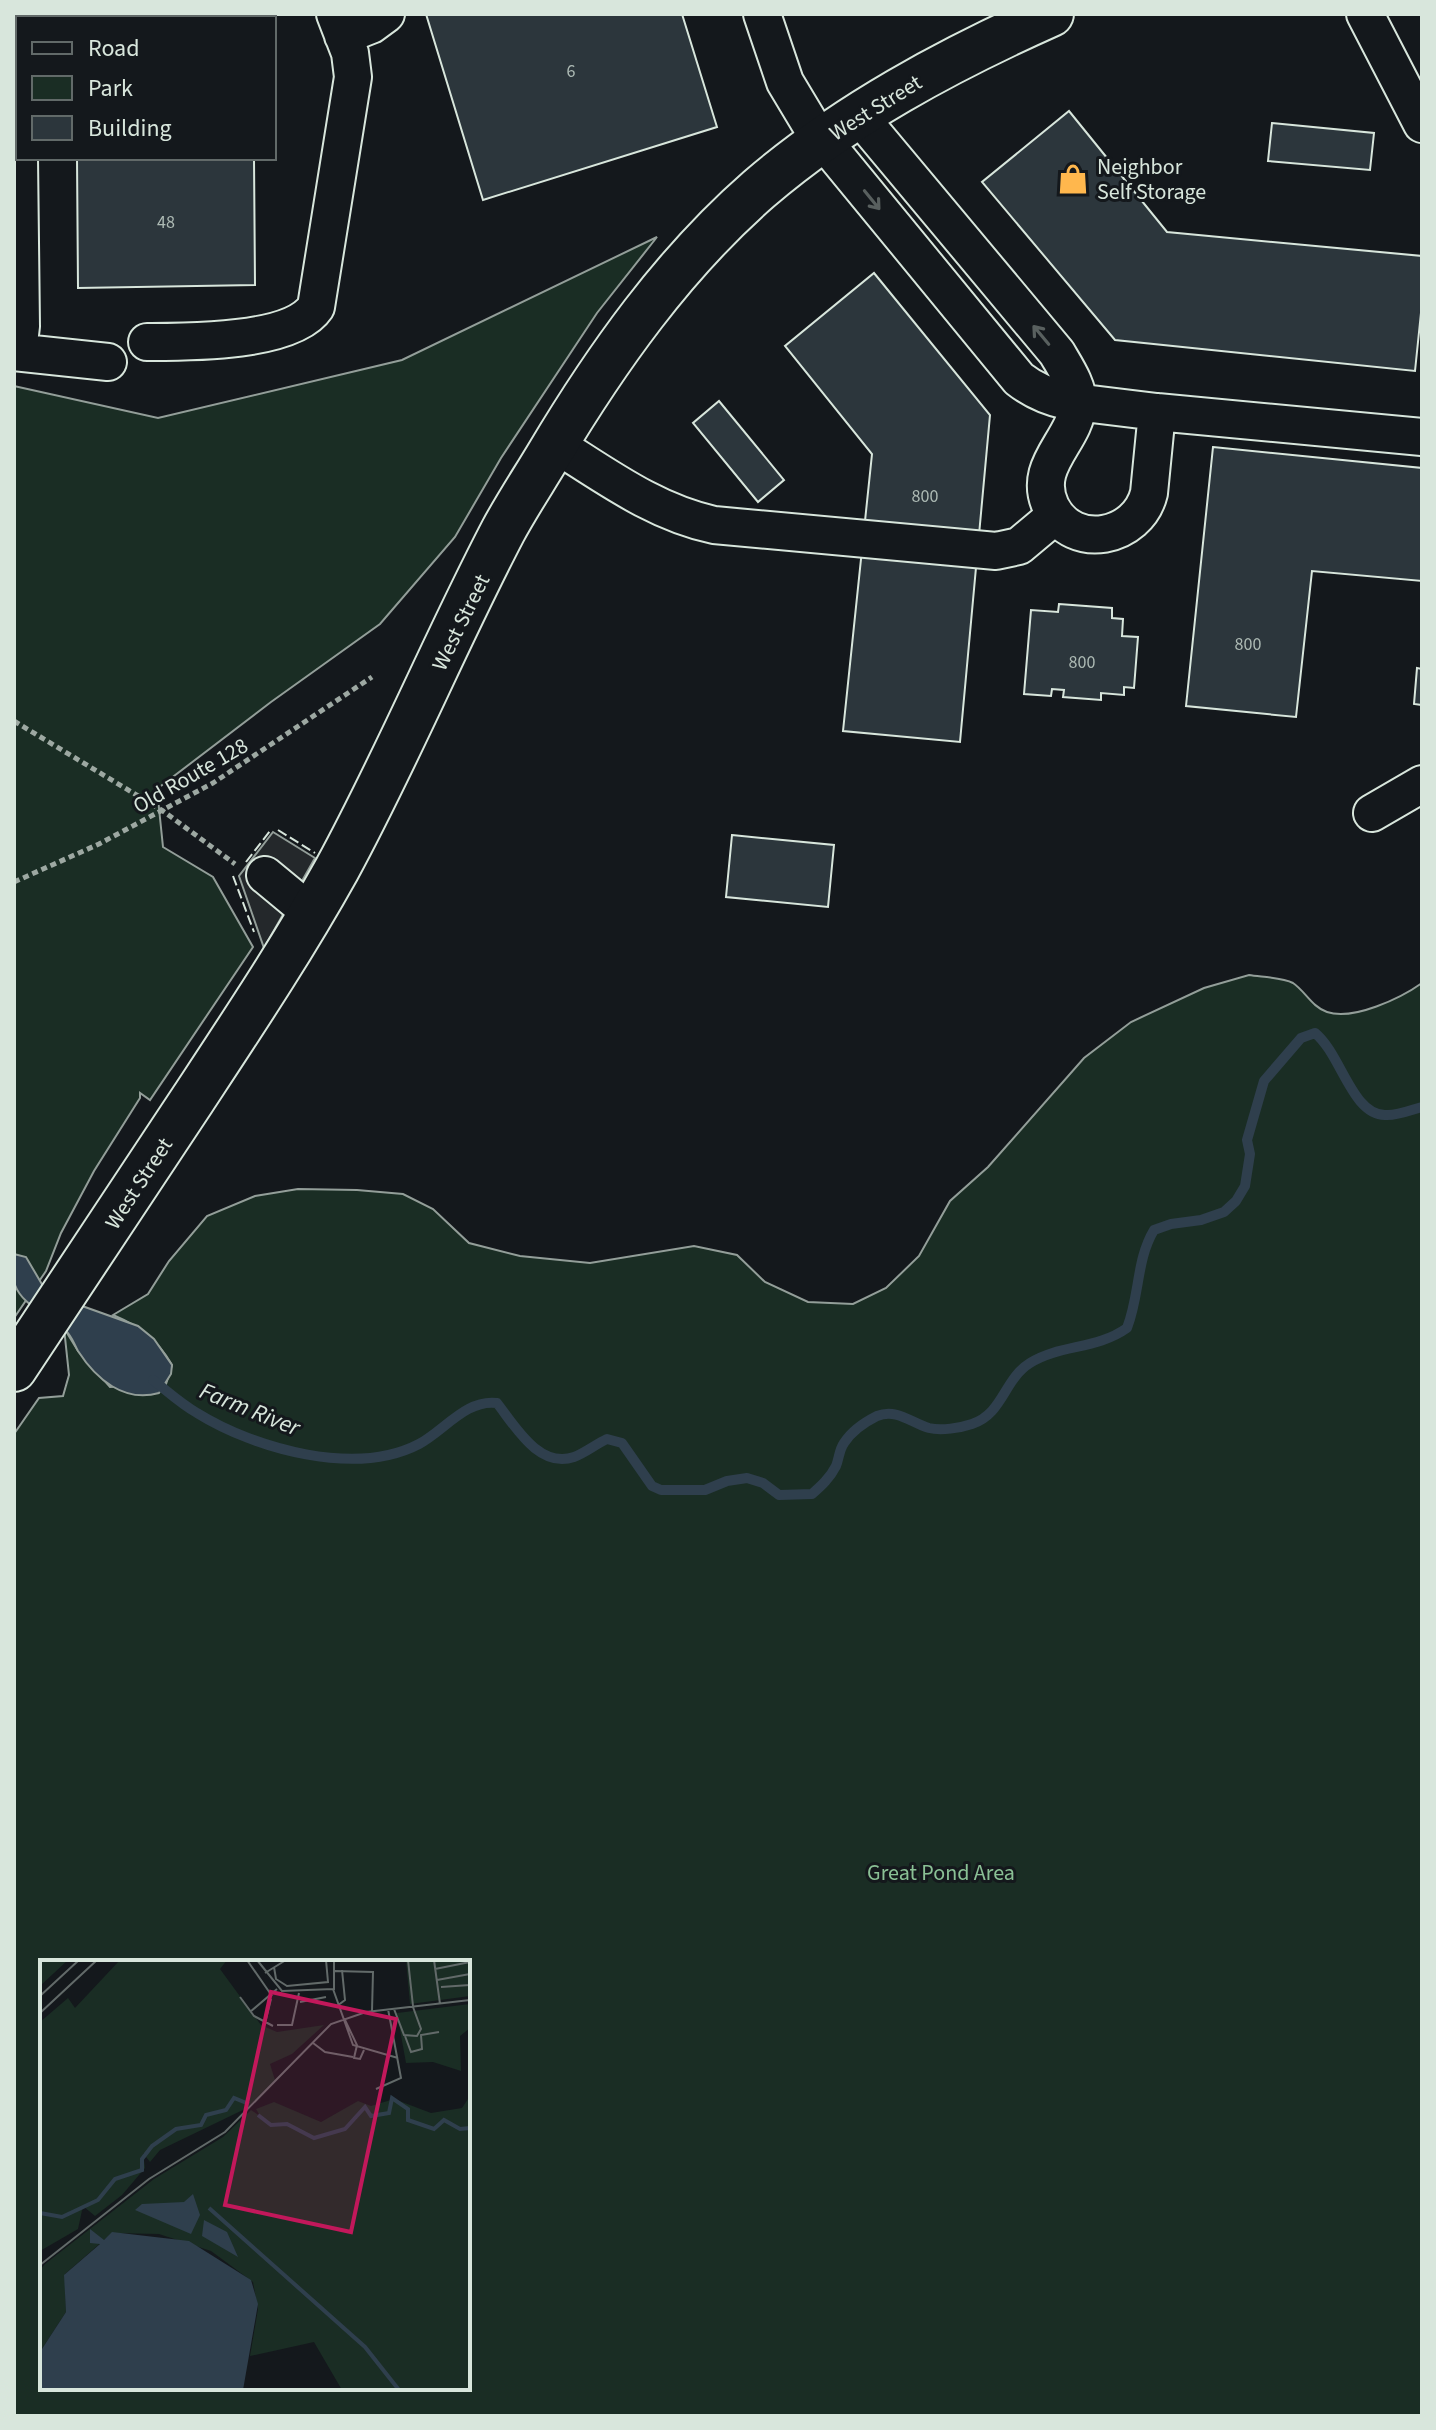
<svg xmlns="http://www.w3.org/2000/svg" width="1436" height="2430" viewBox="0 0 1436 2430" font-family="'Source Sans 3',sans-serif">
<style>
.green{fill:#1a2d24;stroke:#939e99;stroke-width:2;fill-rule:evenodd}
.parking{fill:#24282b;stroke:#939e99;stroke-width:2}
.water{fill:#2f3f4d;stroke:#939e99;stroke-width:2}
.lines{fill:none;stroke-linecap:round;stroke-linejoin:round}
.stream{stroke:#2f3f4d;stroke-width:10}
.building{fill:#2c363c;stroke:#d8e6dc;stroke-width:2}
.minor-casing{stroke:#d8e6dc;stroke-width:40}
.major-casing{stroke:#d8e6dc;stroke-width:48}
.path{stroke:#9da8a2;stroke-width:5;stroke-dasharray:6 4;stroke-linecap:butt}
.minor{stroke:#14181c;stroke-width:36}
.major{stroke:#14181c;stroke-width:44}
.fence{stroke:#d8e6dc;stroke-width:2;stroke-dasharray:10 4;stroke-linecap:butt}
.oneway{stroke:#59605f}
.labels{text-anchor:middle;stroke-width:6;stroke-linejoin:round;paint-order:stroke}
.number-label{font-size:18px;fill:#adbab4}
.street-label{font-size:22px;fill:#d8e6dc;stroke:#14181c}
.poi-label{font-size:22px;fill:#d8e6dc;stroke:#14181c;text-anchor:start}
.park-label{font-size:22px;fill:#8ac095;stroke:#14181c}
.water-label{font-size:24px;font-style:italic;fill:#d8e6dc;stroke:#14181c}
.inset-river{fill:none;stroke:#2f3f4d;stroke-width:4}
.inset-road{fill:none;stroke:#626a69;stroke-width:2}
.view{fill:#c2185b;fill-opacity:0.15;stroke:#c2185b;stroke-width:4}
.inset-edge{fill:none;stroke:#d8e6dc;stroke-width:4}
</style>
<rect width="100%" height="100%" fill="#14181c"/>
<path class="green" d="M657 237 597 313 501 458 455 537 380 624 271 702 157 789 163 847 213 877 253 947 150 1100 140 1093V1098L94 1171 61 1233 46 1271 14 1318V386L158 418 402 360Z
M1249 975C1261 977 1282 977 1293 983 1305 991 1312 1007 1327 1012 1353 1021 1401 998 1422 983V2416H14V1434L39 1398 63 1396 69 1375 64 1328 78 1351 110 1387 166 1384 172 1365C157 1339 139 1326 113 1315L148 1294 169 1261 207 1216 255 1196 298 1189 357 1190 403 1194 433 1209 469 1243 520 1256 590 1263 694 1246 737 1255 765 1282 808 1302 853 1304 886 1288 919 1256 950 1201 988 1167 1084 1058 1131 1022 1204 988ZM42 1962H468V2388H42Z"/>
<path class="parking" d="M273 832 315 858 264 948 239 876Z"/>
<path class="water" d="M14 1254 26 1257 43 1286 71 1302 138 1326 154 1339 172 1365 171 1374 159 1393C124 1403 96 1379 78 1351 74 1344 72 1336 65 1330 50 1314 23 1307 15 1285 12 1276 14 1263 14 1254Z"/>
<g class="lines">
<path class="stream" d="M153 1380C167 1391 181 1404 197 1413 255 1449 356 1477 419 1444 445 1430 466 1399 497 1403 515 1426 539 1469 574 1457 585 1453 596 1444 607 1439L622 1443 652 1486 661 1490H705L727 1481 747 1478 763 1483 779 1495 812 1494C821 1486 830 1478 836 1466 839 1459 839 1450 844 1443 851 1432 865 1422 877 1416 897 1408 911 1423 929 1428 941 1431 960 1428 972 1424 1003 1414 1004 1379 1030 1363 1061 1344 1096 1350 1127 1328 1140 1295 1136 1260 1154 1230L1171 1224 1201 1220 1224 1212 1236 1201 1245 1186 1250 1154 1247 1140 1264 1081 1301 1038 1315 1033C1341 1054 1352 1115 1385 1115 1397 1116 1411 1110 1422 1107"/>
</g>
<path class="building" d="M426 14H682L717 127 483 200Z
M1069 111 1167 232 1422 256V303L1415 371 1115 340 982 182Z
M1272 123 1374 133 1370 170 1268 161Z
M77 158H254L255 285 78 288Z
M874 273 990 415 960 742 843 731 872 454 785 346Z
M719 401 784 480 758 502 693 423Z
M1213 447 1422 468V581L1312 571 1296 717 1186 706Z
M1059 604 1112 608V618L1123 619 1122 636 1138 637 1134 688 1124 687V695L1101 693V700L1063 697 1064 690 1052 689 1051 696 1024 694 1031 610 1058 612Z
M1417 668 1422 669V705L1414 704Z
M732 835 834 845 828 907 726 897Z"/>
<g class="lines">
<g class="minor-casing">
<path id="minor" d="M762 14 785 82 812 127 1019 379C1033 390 1049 397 1067 401L1157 412 1422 437
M1365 14 1422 124
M32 18 34 14
M343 36 371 25 386 14
M14 51 18 46
M859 116 1057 353C1065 367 1079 387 1078 404 1075 442 1031 465 1051 507 1074 552 1138 538 1149 493L1157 412
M147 342C187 342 292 343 316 307L353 77 350 53 335 14
M14 352 108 362
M18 352 21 326 19 158
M555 444C606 476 654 512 714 525L996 551 1019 546 1056 515
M1372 813 1422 784
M265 875 311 913"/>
</g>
<g class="major-casing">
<path id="major" d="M14 1369C74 1279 133 1189 193 1099 243 1023 293 948 337 869 397 759 445 642 503 531 517 505 533 481 548 456 606 359 673 264 759 189 845 115 948 60 1051 14"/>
</g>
<path class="path" d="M14 721 163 811 235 864
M14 882 99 844 213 783 372 677"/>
<use href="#minor" class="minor"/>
<use href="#major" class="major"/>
<path class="fence" d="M278 830 315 853
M246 862 270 831
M233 876 254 932"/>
</g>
<defs><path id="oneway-shaft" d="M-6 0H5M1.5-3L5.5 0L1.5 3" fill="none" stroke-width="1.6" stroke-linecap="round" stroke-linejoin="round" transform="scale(2)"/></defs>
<g class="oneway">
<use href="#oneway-shaft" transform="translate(872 200) rotate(51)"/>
<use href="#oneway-shaft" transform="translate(1041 335) rotate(-130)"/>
</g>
<defs>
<g id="shop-bare" transform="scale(2.4)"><path d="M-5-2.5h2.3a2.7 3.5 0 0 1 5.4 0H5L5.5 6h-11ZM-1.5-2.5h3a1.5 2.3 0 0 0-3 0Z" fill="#ffb74d" stroke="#14181c" stroke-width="2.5" paint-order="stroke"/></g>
</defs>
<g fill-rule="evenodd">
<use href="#shop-bare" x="1073" y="179"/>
</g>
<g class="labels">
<g class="number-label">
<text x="571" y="77">6</text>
<text x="166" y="228">48</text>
<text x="925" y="502">800</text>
<text x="1248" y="650">800</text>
<text x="1082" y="668">800</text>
</g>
<g class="street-label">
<text transform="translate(875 107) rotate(-32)" y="8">West Street</text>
<text transform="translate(460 622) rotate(-64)" y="8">West Street</text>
<text transform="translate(190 775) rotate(-30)" y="8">Old Route 128</text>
<text transform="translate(138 1183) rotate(-57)" y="8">West Street</text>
</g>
<g class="poi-label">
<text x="1097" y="174">Neighbor<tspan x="1097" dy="25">Self Storage</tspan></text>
</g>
<g class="park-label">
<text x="941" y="1880">Great Pond Area</text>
</g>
<g class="water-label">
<text transform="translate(250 1409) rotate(22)" y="8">Farm River</text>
</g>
</g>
<g transform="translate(40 1960)">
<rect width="430" height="430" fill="#14181c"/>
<path d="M0 0H28L0 26ZM80 0H187L180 9 221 65 237 72 284 65 252 94 230 104 235 120 207 148 120 190 110 202 103 193 105 208 82 235 55 256 43 246 38 269 0 291V62L28 38 35 48ZM366 0H430V36L370 44ZM430 44V68L420 76 421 111 393 102 366 103 357 53ZM430 136V430H302L274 382 210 396 218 349 213 322 171 291 119 274 72 273 25 314 26 352 0 392V310L5 304 114 219 183 177 211 150 220 156 216 149 234 142 281 162 318 141 331 146 354 139 391 153 422 148Z" fill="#1a2d24"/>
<path d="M153 234 160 255 151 274 95 250 102 244 144 242ZM164 260 187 272 198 297 162 276ZM50 269 64 280 72 272 149 281 211 320 218 344 203 430H0V392L26 352 24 315 60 284 50 283Z" fill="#2f3f4d"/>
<path class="inset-river" d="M218 155 231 165 247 164 274 178 305 169 325 147 331 156 349 153 352 138 368 149V160L394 169 404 160 420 169 430 168M169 248 325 387 359 430M0 253 22 257 58 240 75 219 102 210V199L112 186 136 169 161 165 166 155 186 150 194 138 209 144"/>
<path class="inset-road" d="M207 0 232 36M217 0 242 31 293 29 313 85 358 98M368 0 373 46M394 0 400 44M234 7 236 19 247 26 288 22 286 0M395 9 430 2M295 11 333 12 332 51M225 13 246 0M397 20 430 14M401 27 430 25M294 30V0M0 36 39 0M200 37 214 56 233 66M260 42 286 37M297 46 305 40 302 10M354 49 364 75 377 76 381 69 373 47M210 52 237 29M0 53 57 0M305 60 317 85 314 98 320 99 324 90M225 63 231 39M237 65H252L259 33M365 76 371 92 382 89 381 75 399 72M273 83 285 92 313 97M336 129 361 118 348 49M0 305 109 219 185 172 291 64 326 52 430 40"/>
<path class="view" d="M231 32 356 59 311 272 185 245Z"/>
<rect width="430" height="430" class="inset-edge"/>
</g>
<rect width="1436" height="2430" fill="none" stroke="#d8e6dc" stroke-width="32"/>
<rect x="16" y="16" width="260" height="144" fill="#14181c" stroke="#626a69" stroke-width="2"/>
<rect x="32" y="42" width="40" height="12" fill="#14181c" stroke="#626a69" stroke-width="2"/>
<text x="88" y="56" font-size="24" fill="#d8e6dc">Road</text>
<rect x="32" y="76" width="40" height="24" fill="#1a2d24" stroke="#626a69" stroke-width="2"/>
<text x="88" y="96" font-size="24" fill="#d8e6dc">Park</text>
<rect x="32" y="116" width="40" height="24" fill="#2c363c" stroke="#626a69" stroke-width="2"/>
<text x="88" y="136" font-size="24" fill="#d8e6dc">Building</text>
</svg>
